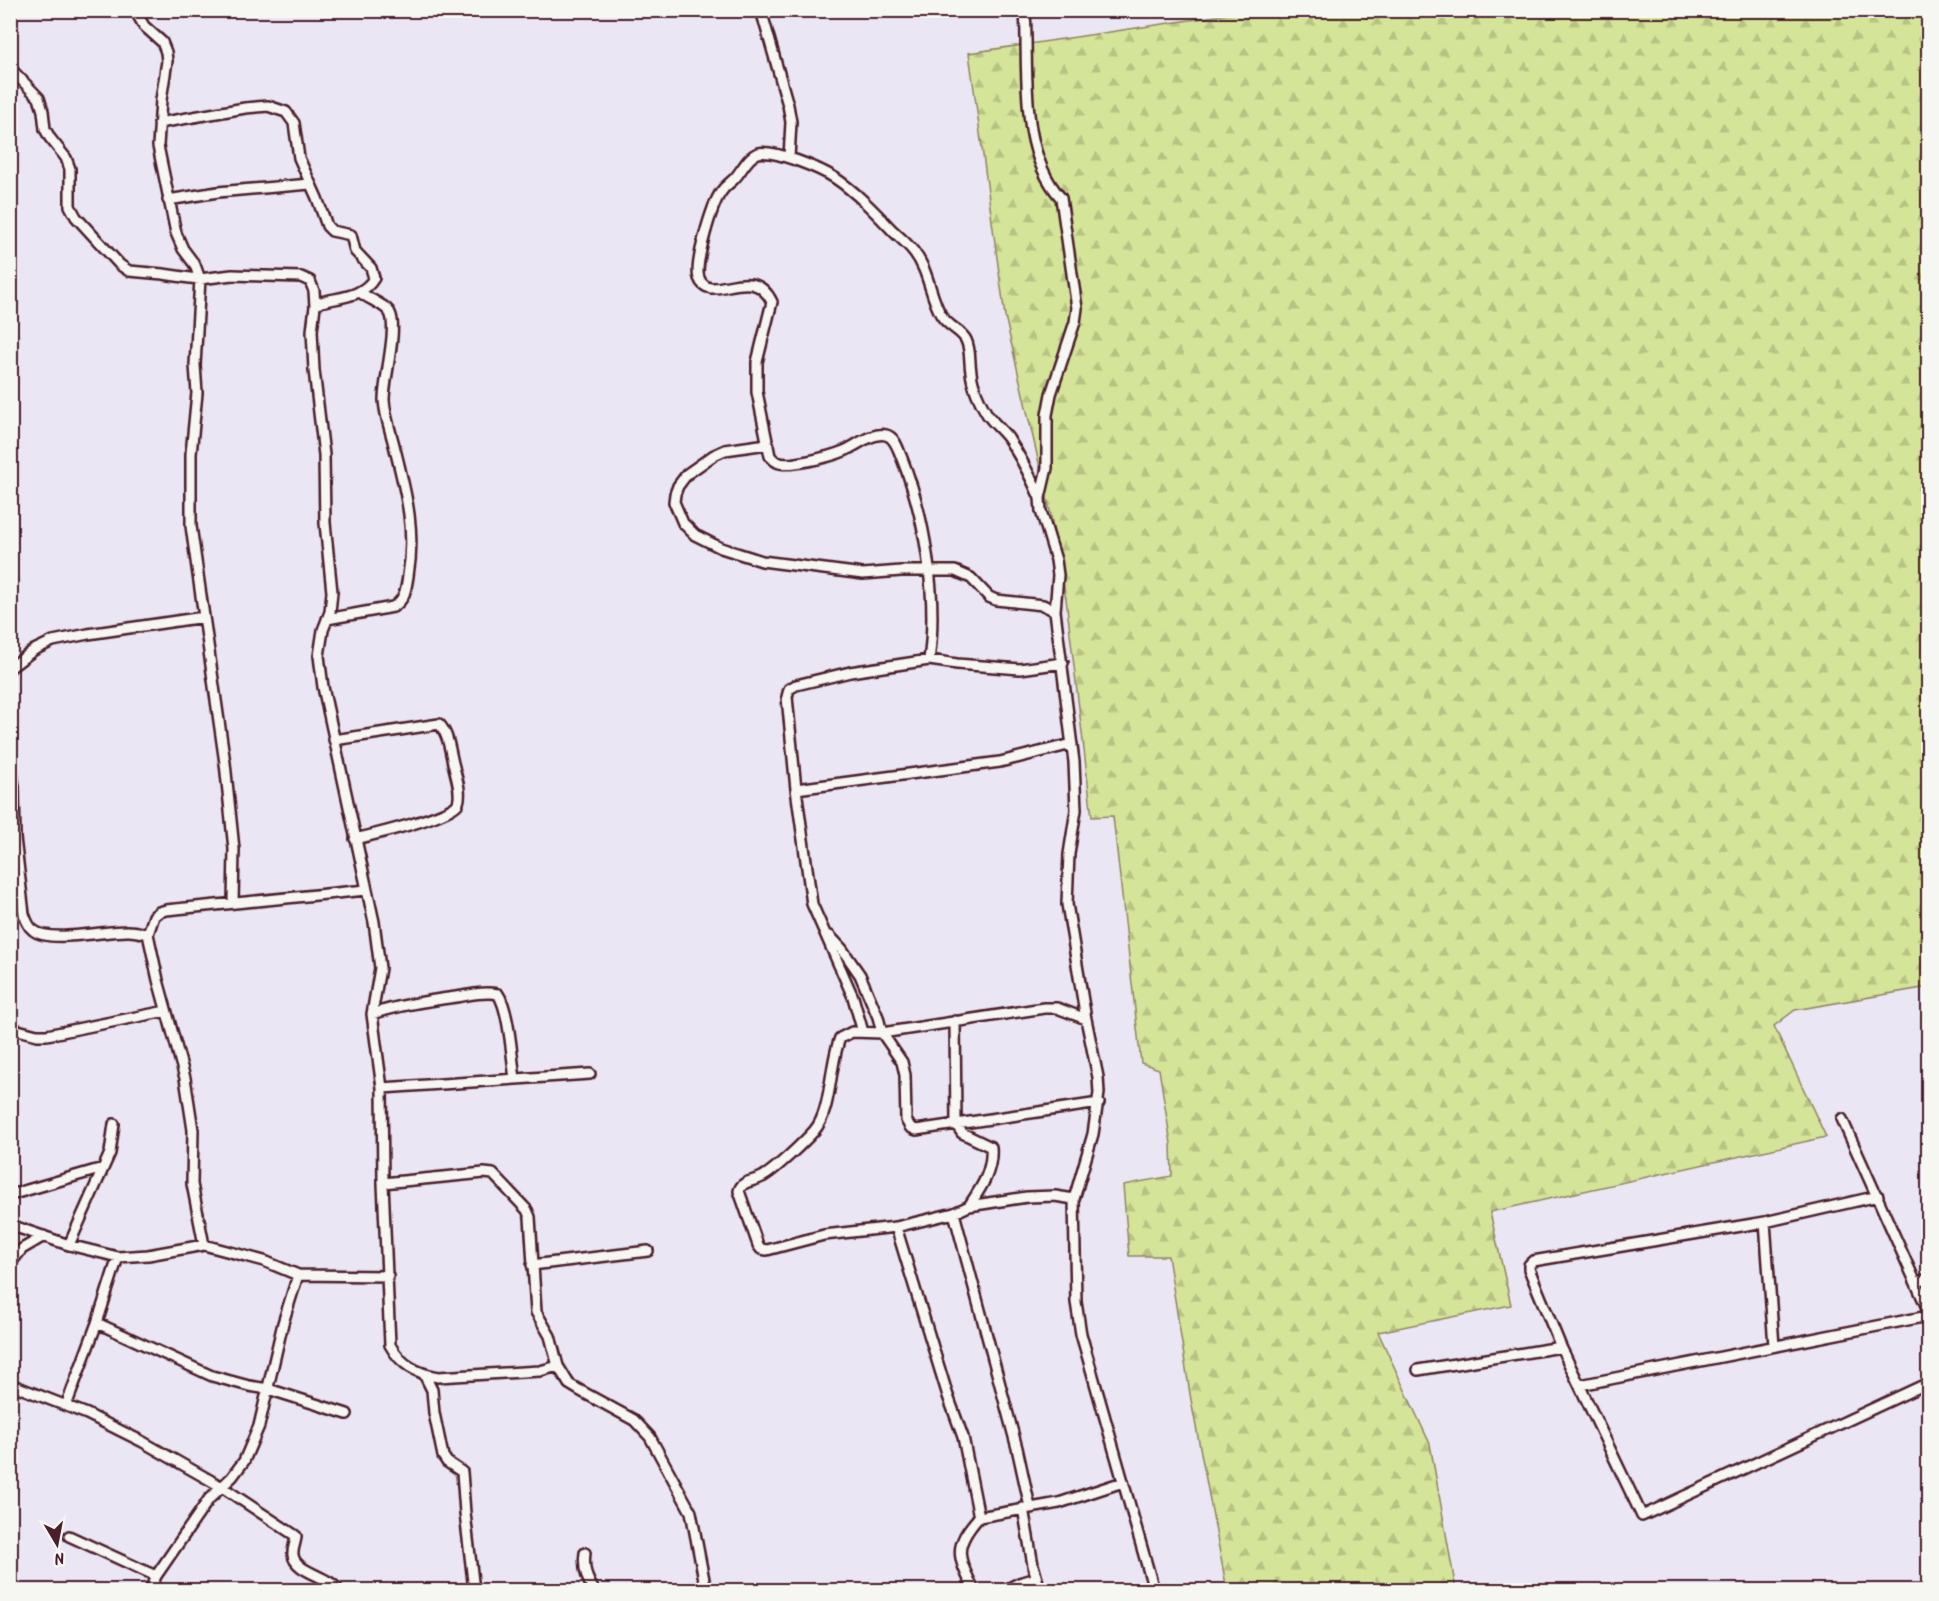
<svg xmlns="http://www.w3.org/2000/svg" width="1939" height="1601" viewBox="0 0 1939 1601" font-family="Kalam,sans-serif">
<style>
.forest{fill:url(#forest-firs);stroke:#8f8262;stroke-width:1.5}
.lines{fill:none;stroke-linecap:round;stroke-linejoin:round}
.minor-casing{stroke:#4a1f2b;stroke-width:14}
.minor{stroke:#f6f6f2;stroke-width:9}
</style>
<defs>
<pattern id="forest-firs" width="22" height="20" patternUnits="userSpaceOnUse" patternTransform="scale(1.5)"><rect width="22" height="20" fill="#d4e498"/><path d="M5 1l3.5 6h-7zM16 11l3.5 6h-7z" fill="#b8c383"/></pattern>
</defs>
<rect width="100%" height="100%" fill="#ebe6f3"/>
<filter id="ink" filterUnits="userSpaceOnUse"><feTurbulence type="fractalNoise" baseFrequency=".0167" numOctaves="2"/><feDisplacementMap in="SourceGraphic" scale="12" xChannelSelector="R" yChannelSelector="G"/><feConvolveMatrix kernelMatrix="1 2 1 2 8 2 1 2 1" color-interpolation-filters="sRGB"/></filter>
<g filter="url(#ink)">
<path class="forest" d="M1250 11H1928V987L1795 1010 1774 1026 1826 1137 1490 1212 1511 1305 1378 1332 1430 1444 1456 1590H1227L1191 1400 1168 1256H1129L1123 1185 1172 1176 1171 1144 1159 1069 1141 1063 1113 816 1092 817 1066 599 1050 511 1005 316 969 53Z"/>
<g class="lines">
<g class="minor-casing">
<path id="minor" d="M135 10 144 26 162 42 166 52 167 61 161 100 158 146 176 233 183 249 195 265 200 279 195 365 197 393 191 454V526L225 763 234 849 233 903
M761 10 788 105 791 122 789 158
M1025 10C1029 71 1018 150 1061 198L1077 308 1075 322 1051 394 1047 415V468L1040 498 1041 511 1056 560 1058 575 1055 611 1074 762 1076 810 1069 854 1067 904 1086 1019 1098 1077 1099 1093 1093 1134 1074 1199 1076 1302 1081 1334 1154 1590
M10 68 39 98 43 111 45 129 50 138 66 158 70 169V206L76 217 120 265 129 271 163 274 190 278 200 279 232 275 301 277 310 281 314 291 315 306 312 331 314 370 324 455 325 523 332 592 330 612 323 630 319 656 323 687 374 922 380 968 372 1014 382 1088 383 1183 484 1173 493 1174 527 1210 530 1217 536 1312 550 1336 558 1366 569 1384 579 1390 634 1420 650 1437 691 1512 706 1590
M159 123 245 108 268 106 286 112 294 123 299 158 317 198 327 226 332 231 351 235 355 251 371 268 374 278C363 297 340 297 321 302L315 306
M168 200 218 192 310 184
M767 444 725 450 714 455 687 474 678 486 675 494 674 502 683 523 695 535 721 548 762 561 863 574 901 571H955L971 578 989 597 996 600 1043 605 1055 611
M327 619 393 607C405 600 406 589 408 576 416 530 406 493 395 449 391 432 385 417 384 400 384 379 398 328 390 313 386 305 368 299 360 292
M929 660C938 597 925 515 901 456 898 449 895 437 886 435 872 432 856 446 844 451 832 456 788 468 777 462 774 461 772 458 770 456L757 392V362L772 302C752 260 710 307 699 278 694 265 712 204 721 192 725 186 729 184 734 179 742 171 747 157 758 153 774 149 821 169 835 178 856 192 875 212 892 230 899 237 908 244 914 252 929 271 930 296 941 315 948 327 961 330 966 340 971 350 969 361 971 372 972 385 980 403 987 414 993 423 1002 430 1008 438 1022 459 1030 475 1040 498
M10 668 34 650 53 641 88 634 204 617
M334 740 439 724C449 734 450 753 454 767 456 777 462 792 458 803 452 816 372 835 355 839
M10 757 14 787 15 838 24 914C26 920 28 926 33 930 49 944 106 930 129 931 135 931 142 933 148 934
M796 789 1000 762 1072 744
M830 936 842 949 860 975 878 1017 882 1033 902 1062 905 1075 906 1120 910 1127 916 1130 1099 1103
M372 1014C400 1005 427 1001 456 997 470 995 484 991 498 994 509 1009 512 1059 515 1079
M955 1021 956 1124 962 1133 991 1147C993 1171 981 1188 969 1206
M10 1028 37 1035H47L166 1011
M863 1032 853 997 812 904 796 789 787 697 789 689 796 685 850 672 929 660 957 664 1020 669 1063 663
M382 1088 590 1074
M1842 1119 1928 1310
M383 1183 390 1345C401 1365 416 1373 438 1377L540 1371 558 1366
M10 1195 103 1168
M1878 1196 1765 1222 1533 1261 1529 1265V1269L1561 1347 1642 1516 1928 1383
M1074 1199 1055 1196 1027 1197 969 1206 954 1213 896 1227 824 1235 767 1250 761 1249 758 1245 739 1191C742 1180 753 1182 762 1177 774 1171 804 1142 814 1131 832 1111 829 1065 840 1038L852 1032 882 1033 1044 1008H1057L1086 1019
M954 1213 1017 1448 1030 1507
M1765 1222 1774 1346
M10 1225 69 1245 118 1257 148 1255 204 1245 264 1261 298 1275 388 1276
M896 1227 948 1396 963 1437 979 1517
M69 1245 110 1153 114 1124
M204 1245 192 1184 193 1130 185 1078 158 980 148 934 154 916 159 912 166 910 366 890
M10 1264 22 1249 44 1236
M532 1265 648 1251
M1916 1282 1928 1279
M97 1323 212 1376 249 1386 268 1389 347 1414
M1418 1370 1561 1347
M424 1374 432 1390 434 1413 443 1456 447 1462 462 1472 465 1513 474 1590
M10 1384 87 1414 143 1442 222 1487 296 1536C296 1542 292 1549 293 1555 295 1572 329 1576 338 1590
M1580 1385 1928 1316
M66 1406 97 1323 118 1257
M1023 1508 1033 1565 1040 1590
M69 1536 156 1576
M585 1553C583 1567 586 1579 594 1590
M150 1590 156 1576 209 1499 232 1477 244 1461 259 1426 283 1323 298 1275
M974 1590C958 1557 952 1547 979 1517L1059 1503 1123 1482
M1005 1590 1019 1583 1036 1578"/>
</g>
<use href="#minor" class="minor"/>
</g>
</g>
<rect width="1939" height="1601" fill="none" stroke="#f6f6f2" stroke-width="36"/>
<rect x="18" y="18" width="1903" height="1565" fill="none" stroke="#4a1f2b" stroke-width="2" filter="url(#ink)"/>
<g transform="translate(57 1544) rotate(170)" stroke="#f6f6f2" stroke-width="4.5" paint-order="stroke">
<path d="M0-4.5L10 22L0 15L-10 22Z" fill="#4a1f2b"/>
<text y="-9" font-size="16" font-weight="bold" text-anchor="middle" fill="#4a1f2b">N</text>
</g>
</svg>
